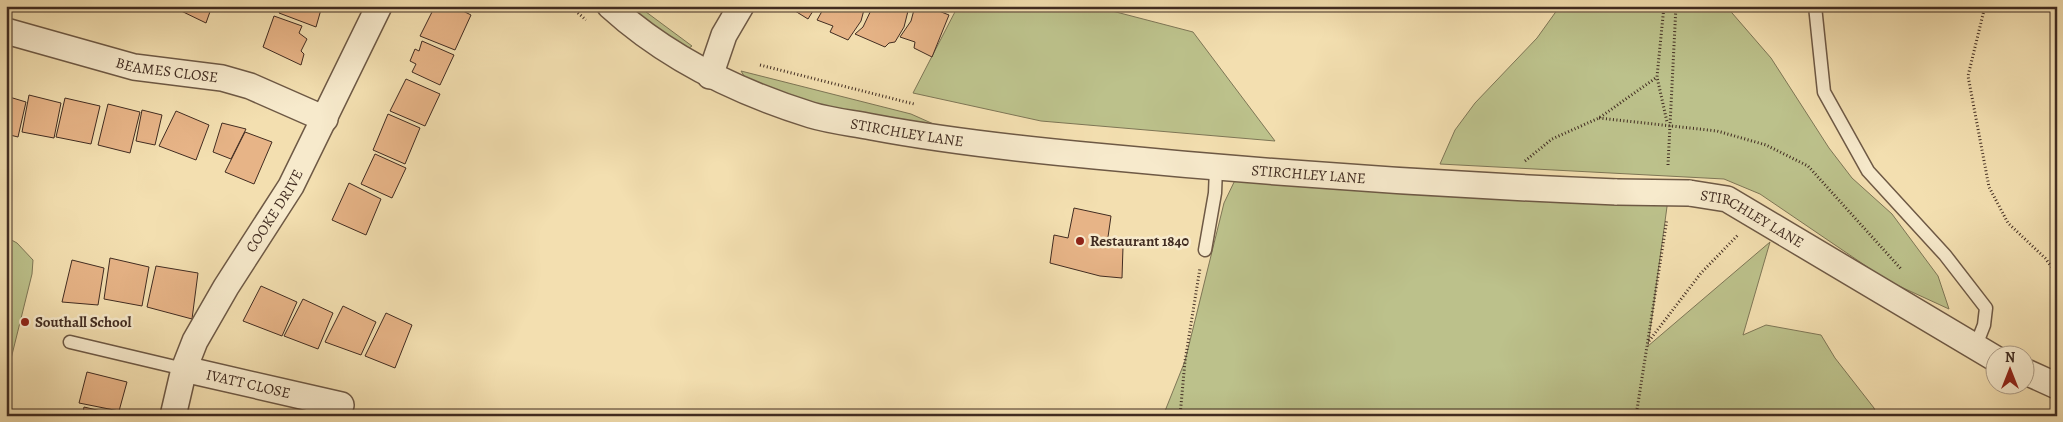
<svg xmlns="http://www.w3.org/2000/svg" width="2063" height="422" viewBox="0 0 2063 422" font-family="Alegreya,serif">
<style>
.green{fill:#bcc18b;stroke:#7e7656}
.building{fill:#e7b487;stroke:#412c21}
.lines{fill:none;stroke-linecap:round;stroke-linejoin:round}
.service-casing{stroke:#6e5945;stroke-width:15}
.minor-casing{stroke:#6e5945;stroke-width:28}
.path{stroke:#412c21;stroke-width:3;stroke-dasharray:1 2.5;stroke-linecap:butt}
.service{stroke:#f7eacc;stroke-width:12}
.minor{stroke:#f7eacc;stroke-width:25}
.minor-bridge-casing{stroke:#6e5945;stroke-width:28;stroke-linecap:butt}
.minor-bridge{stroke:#f7eacc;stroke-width:25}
.poi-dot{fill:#8f2418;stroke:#f7eacc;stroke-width:2}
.labels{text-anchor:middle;stroke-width:5;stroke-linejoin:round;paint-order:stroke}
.street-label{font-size:15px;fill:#412c21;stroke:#f7eacc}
.poi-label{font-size:15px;font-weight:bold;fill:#412c21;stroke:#f7eacc;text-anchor:start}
</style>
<rect width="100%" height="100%" fill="#f3dfb0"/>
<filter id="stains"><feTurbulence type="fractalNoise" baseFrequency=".004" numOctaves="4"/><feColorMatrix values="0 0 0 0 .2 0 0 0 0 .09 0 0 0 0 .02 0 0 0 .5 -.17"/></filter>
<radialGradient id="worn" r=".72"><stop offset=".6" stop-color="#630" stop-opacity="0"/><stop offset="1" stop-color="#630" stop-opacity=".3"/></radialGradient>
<path class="green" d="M628 6H638L692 46 689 48 671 45Z
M958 6H1093L1193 32 1275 141 1041 121 913 93Z
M1560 6H1726L1771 58 1829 148 1852 178 1892 214 1938 276 1949 309 1888 281 1760 194 1724 179 1440 164 1455 130 1475 103 1537 38Z
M741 71 911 114 938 126V132L753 90Z
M1237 176 1669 192 1648 346 1770 242 1743 335 1766 325 1821 335 1835 358 1874 408 1877 416H1163L1185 361 1224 203Z
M6 237 17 243 33 260 32 274 6 379Z"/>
<path class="building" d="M176 6H212L206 23 175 8Z
M282 6H322L316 27 279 13Z
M435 6H453L471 15 455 50 420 36Z
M787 6H816L808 19Z
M825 6H865L861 21 848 40 830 32 833 26 817 20Z
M873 6 909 7 904 27 895 42 889 43 885 47 855 34 863 27Z
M915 6H926L949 15 932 57 914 48 915 42 900 37 911 21Z
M274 16 302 26 299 33 307 39 301 51 304 54 301 65 263 47Z
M422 41 454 55 440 85 412 72 416 64 410 61 415 49 419 51Z
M406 79 440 94 425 126 390 111Z
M29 95 61 103 54 138 22 132Z
M6 96 26 102 18 137 6 134Z
M65 98 100 106 91 144 56 137Z
M108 104 140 112 130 153 98 145Z
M142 110 162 115 155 145 136 141Z
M176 111 209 125 196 160 159 146Z
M388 114 420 128 405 164 373 150Z
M222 123 246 129 231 159 213 152Z
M245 132 272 142 254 184 225 172Z
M375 154 406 168 392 198 361 184Z
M349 183 381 199 366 235 332 220Z
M1074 208 1111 216 1107 244 1123 247 1122 278 1100 276 1050 263 1054 235 1068 238Z
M110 258 149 267 142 306 104 299Z
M72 260 104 268 98 305 62 302Z
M156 266 198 273 192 319 147 307Z
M261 286 297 302 282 336 243 321Z
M303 299 333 313 318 349 284 336Z
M343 306 376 322 361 355 325 342Z
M386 313 412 325 395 368 365 356Z
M87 372 127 382 119 411 79 403Z
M84 407 118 415V416H82Z"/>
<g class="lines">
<g class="service-casing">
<path id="service" d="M1815 6 1824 92 1868 171 1945 255 1986 308 1984 325 1975 348
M1205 250 1215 193 1216 168
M70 342 184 369"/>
</g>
<g class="minor-casing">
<g id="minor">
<path id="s1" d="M610 6C667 58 737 92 811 115 831 121 852 123 872 127 946 141 1020 149 1095 156 1269 173 1443 185 1617 192"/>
<path id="s2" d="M6 31 134 67 222 78 250 86 325 119"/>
<path d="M710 76 724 35 741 6"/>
<path id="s3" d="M1689 193 1727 199 1996 359"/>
<path id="s4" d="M184 369 341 405"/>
<path d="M2026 372 2057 386"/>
<path id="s5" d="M173 416 184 369 195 341 226 287 291 186 379 6"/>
</g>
</g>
<path class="path" d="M570 6 586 20
M1664 6 1657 77 1667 122
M1985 6 1968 76 1989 187 2008 223 2045 258 2057 274
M760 65 914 104
M1599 118 1717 131 1766 145 1808 166 1902 270
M1525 161 1552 139 1599 118 1657 77
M1668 165 1676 6
M1649 341 1701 273 1738 235
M1180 416 1185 361 1200 268
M1636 416 1667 219"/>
<use href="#service" class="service"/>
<use href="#minor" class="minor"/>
<g class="minor-bridge-casing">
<path id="minor-bridge" d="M1617 192 1689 193"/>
</g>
<use href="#minor-bridge" class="minor-bridge"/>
</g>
<g class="poi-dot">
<circle cx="1080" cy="241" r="5"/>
<circle cx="25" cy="322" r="5"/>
</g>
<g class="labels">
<g class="street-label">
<text dy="5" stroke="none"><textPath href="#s2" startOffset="166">BEAMES CLOSE</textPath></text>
<text dy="5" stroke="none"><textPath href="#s1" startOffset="328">STIRCHLEY LANE</textPath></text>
<text dy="5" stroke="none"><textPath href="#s1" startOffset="732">STIRCHLEY LANE</textPath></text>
<text dy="5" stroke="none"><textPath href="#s5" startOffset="231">COOKE DRIVE</textPath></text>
<text dy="5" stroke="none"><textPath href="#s3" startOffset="69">STIRCHLEY LANE</textPath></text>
<text dy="5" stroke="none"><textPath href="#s4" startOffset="66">IVATT CLOSE</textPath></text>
</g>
<g class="poi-label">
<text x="1090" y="246">Restaurant 1840</text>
<text x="35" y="327">Southall School</text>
</g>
</g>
<rect width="2063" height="422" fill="none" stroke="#f3dfb0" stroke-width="25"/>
<rect x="8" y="8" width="2048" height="407" fill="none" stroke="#412c21" stroke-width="2.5"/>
<rect x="12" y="12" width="2038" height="397" fill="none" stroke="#412c21"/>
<g transform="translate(2010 370)"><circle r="24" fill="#f7eacc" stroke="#ae9e88"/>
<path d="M0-4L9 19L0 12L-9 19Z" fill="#8f2418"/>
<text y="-8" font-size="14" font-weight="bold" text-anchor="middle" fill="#412c21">N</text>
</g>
<rect width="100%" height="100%" filter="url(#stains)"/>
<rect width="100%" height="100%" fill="url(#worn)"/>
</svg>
